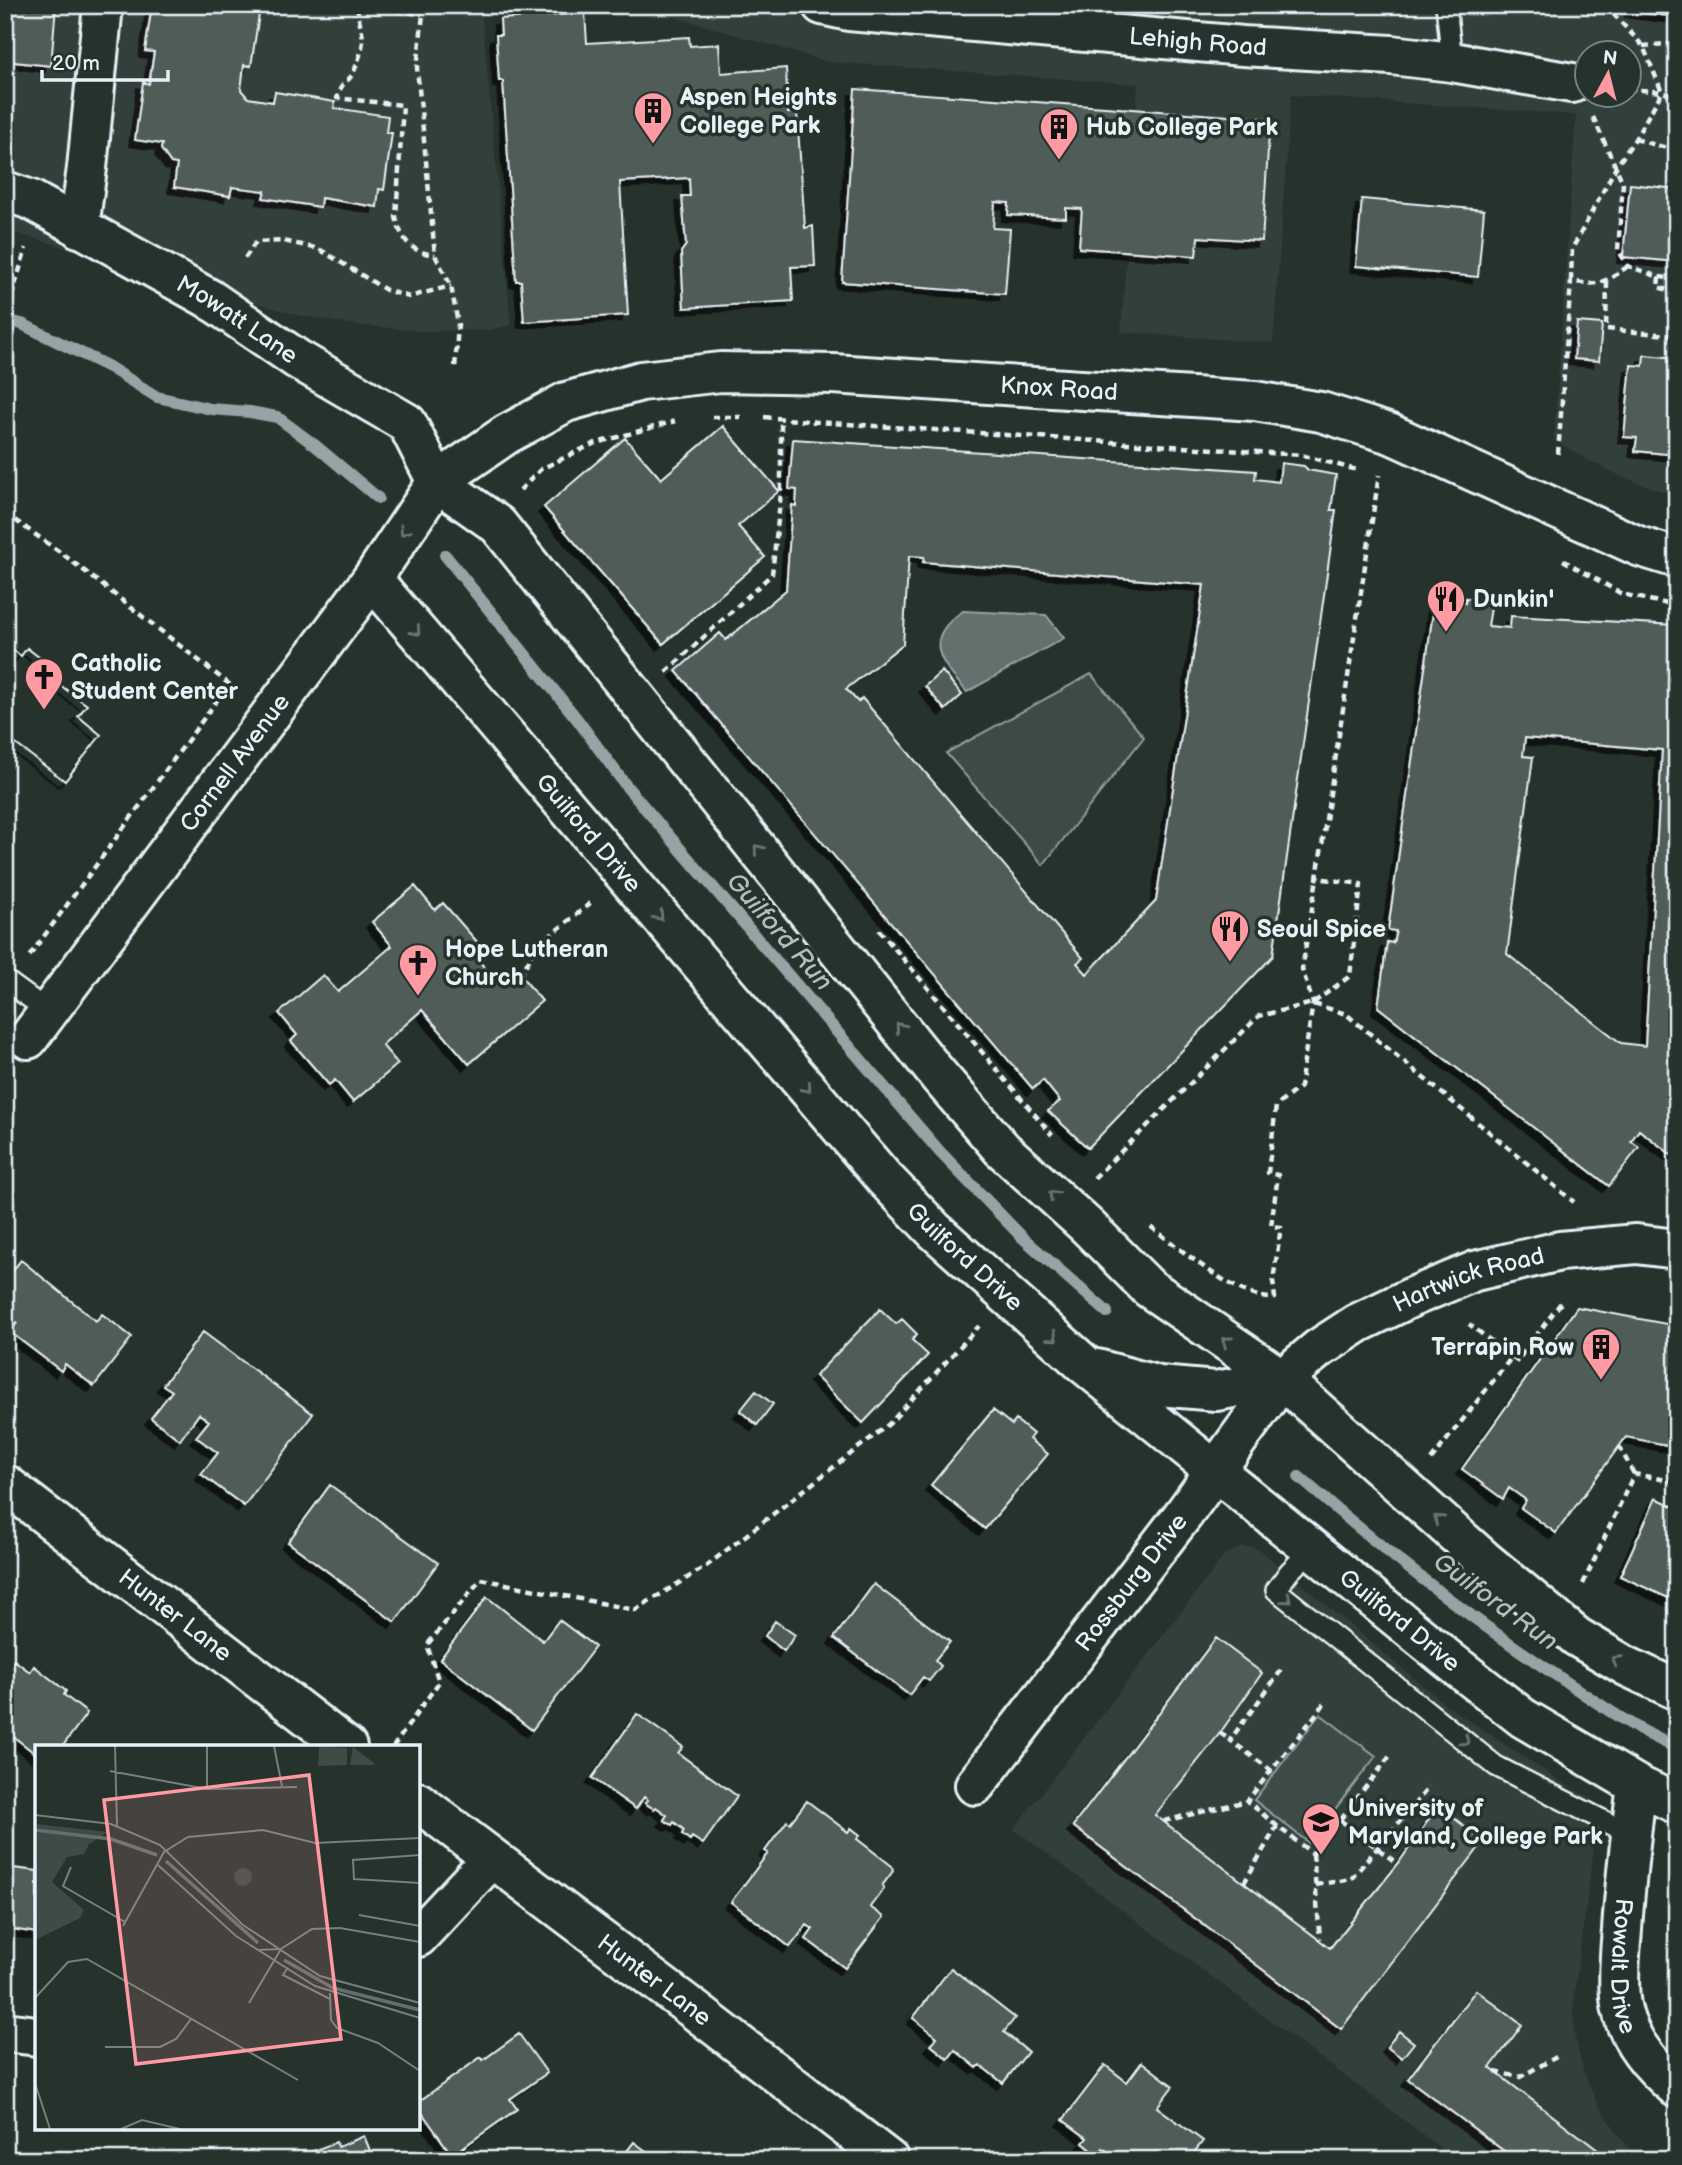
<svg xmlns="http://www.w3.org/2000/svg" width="1682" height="2165" viewBox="0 0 1682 2165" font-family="'Balsamiq Sans',sans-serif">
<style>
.built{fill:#333f3a;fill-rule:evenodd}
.green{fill:#3e4b47;stroke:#939ea0;stroke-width:2}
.water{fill:#636f6d;stroke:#98a3a5;stroke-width:2}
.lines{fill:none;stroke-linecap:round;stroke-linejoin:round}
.stream{stroke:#98a3a5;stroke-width:12}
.building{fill:#505c59;stroke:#e8f1f8;stroke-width:2;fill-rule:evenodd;filter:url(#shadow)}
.lane-casing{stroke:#e8f1f8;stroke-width:24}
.street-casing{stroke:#e8f1f8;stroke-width:44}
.secondary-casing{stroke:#e8f1f8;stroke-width:44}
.path{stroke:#e8f1f8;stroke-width:4.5;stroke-dasharray:7 5;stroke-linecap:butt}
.lane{stroke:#26332d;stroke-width:19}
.street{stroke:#26332d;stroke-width:38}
.secondary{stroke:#26332d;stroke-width:38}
.oneway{stroke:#6a7674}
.labels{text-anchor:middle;stroke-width:7;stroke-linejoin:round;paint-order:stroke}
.street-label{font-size:24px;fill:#e8f1f8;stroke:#26332d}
.poi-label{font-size:24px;font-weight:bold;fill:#e8f1f8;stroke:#26332d;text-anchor:start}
.water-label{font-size:26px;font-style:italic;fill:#b3bdc0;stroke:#26332d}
.inset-river{fill:none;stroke:#636f6d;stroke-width:3.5}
.inset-road{fill:none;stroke:#747f7e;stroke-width:2}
.view{fill:#ff9aa2;fill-opacity:0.15;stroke:#ff9aa2;stroke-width:3.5}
.inset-edge{fill:none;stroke:#e8f1f8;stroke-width:3.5}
</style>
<defs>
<filter id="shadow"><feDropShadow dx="-6" dy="6" stdDeviation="0" flood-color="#0009"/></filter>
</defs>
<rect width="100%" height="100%" fill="#26332d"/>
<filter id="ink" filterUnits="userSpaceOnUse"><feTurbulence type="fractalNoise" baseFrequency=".0143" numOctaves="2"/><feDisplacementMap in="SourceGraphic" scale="14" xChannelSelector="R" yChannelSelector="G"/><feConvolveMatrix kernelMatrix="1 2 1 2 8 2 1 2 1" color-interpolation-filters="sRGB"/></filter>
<g filter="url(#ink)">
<path class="built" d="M5 5H481L511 325 489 330 421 331 348 324 298 315 5 230Z
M635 5H1677V496L1625 478 1588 460 1554 440 1576 115 1291 95 1273 343 1121 332 1138 84 828 62ZM1588 52H1630V94H1588Z
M1242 1547H1252L1261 1551 1445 1704 1468 1720 1572 1789 1591 1797 1594 1805 1592 1861 1574 1994V2033L1583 2070 1598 2105 1637 2160H1457L1014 1829 1225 1555Z"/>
<path class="green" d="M1091 674 1144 737 1043 865 946 753Z
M1320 1714 1376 1756 1309 1843 1254 1800Z"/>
<path class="water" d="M963 611 1046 615 1064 638 967 692C940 662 921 639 963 611Z"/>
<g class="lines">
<path class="stream" d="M5 320 22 324 109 367 157 397 211 409 250 412 277 417 316 446 378 498
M445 555 577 719 627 787 940 1152 1023 1238 1107 1312
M1299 1477C1383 1550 1469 1618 1562 1679 1599 1704 1636 1730 1677 1748"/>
</g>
<path class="building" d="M5 5H56L51 66 5 61Z
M152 5H252L251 7 260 8 251 66 244 65 241 90 248 98 273 102 275 92 335 102 334 108 388 116 386 133H392L384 190 379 189 377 207 321 198 320 207 263 198 265 191 232 187 230 196 174 187 177 164 171 163 161 149 162 144 135 140 143 82 149 84 154 52 145 51Z
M1631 5H1677V17L1631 11Z
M585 13 587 43 689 37 690 46 719 44 721 73 786 68 788 113H797L805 228 813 226 815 266 791 267 793 301 684 308 681 252 686 245 682 196H690L689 178 620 182 628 315 524 322 521 281H516L503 81H499L496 35H501L500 19Z
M855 89 1270 119 1262 241 1198 237 1196 256 1079 248 1082 209 1066 208V218L1008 215 1009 203 995 202 993 228 1010 229 1005 294 842 282Z
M1630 184 1677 189V262L1623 257Z
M1362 199 1484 210 1478 277 1356 266Z
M1577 322 1602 324 1599 361 1574 359Z
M1644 355 1677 358V455L1635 451 1637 438 1624 437 1631 365 1643 366Z
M723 426 779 491 738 526 765 557 663 644 544 507 625 438 661 479Z
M793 439 1256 471 1255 479 1279 482 1281 463 1304 466 1308 470 1336 475 1331 510H1336L1273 956 1088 1148 1048 1111 1060 1101 1043 1080 1033 1089 676 671 720 633 726 640 786 590 792 505 796 506 797 490 789 489ZM909 556 924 557 923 562 1204 585 1156 901 1087 974 1077 963 1083 958 862 698 858 702 846 689 903 644Z
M1435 598 1465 603 1466 598 1492 602 1488 626 1510 628 1511 616 1676 625 1677 1159 1639 1130 1631 1141 1639 1147 1609 1186 1378 1007 1387 942 1393 943 1396 931 1388 930ZM1525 738 1662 750 1645 1046 1621 1043 1507 954 1533 757 1523 756Z
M5 644 21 656 27 648 40 658 34 666 87 705 78 716 101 735 65 781 5 736Z
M5 644 21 656 27 648 40 658 34 666 87 705 78 716 101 735 65 781 5 736Z
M942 671 962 695 945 710 925 686Z
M415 886 435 910 443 903 487 953 479 961 495 980 512 965 542 1001 469 1064 422 1010 382 1045 398 1064 353 1102 335 1080 329 1085 291 1041 297 1035 279 1013 323 975 338 992 392 946 372 922Z
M21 1260 96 1321 102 1314 132 1337 94 1386 65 1364 61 1371 10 1332 17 1323 5 1314V1281Z
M1577 1307 1677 1326V1447L1626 1437 1556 1533 1521 1508 1526 1500 1509 1488 1503 1499 1462 1469Z
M880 1309 896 1324 902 1319 917 1334 912 1340 928 1355 863 1423 815 1376Z
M203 1332 313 1414 244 1506 201 1474 218 1453 196 1437 209 1421 199 1414 180 1440 151 1418 172 1391 163 1385Z
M756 1391 773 1404 757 1425 740 1411Z
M993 1410 1012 1425 1016 1420 1033 1434 1029 1439 1048 1454 985 1529 931 1485Z
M330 1485 438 1563 395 1622 288 1542Z
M1656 1498 1677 1508V1602L1620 1576Z
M874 1584 950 1642 935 1660 941 1666 929 1681 923 1677 909 1695 834 1638Z
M487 1597 543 1641 559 1620 595 1647 532 1730 440 1659Z
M775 1621 795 1635 784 1651 765 1636Z
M1216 1638 1262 1673 1220 1733 1155 1815 1244 1883 1330 1948 1398 1864 1438 1806 1484 1841 1341 2029 1073 1826Z
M14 1660 30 1672 34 1666 66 1691 64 1695 87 1713 62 1747H37V1755L5 1730V1672Z
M637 1714 683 1747 678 1753 737 1796 703 1844 692 1837 690 1840 682 1834 684 1830 674 1822 672 1825 664 1820 667 1815 656 1807 654 1809 645 1803 648 1800 644 1797 636 1809 592 1778Z
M807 1801 848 1832 851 1828 860 1835 857 1839 892 1866 893 1871 882 1886 884 1888 870 1907 884 1917 845 1968 806 1939 813 1929 807 1925 790 1947 731 1902 768 1853 765 1851 787 1821 790 1823Z
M5 1867 37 1871V1933L5 1928Z
M951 1968 1015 2018 1004 2032 1028 2052 1003 2083 980 2065 977 2068 955 2050 948 2059 931 2045 937 2037 913 2018Z
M1476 1990 1522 2025 1490 2068 1611 2160H1516L1408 2079Z
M1399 2031 1414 2043 1402 2058 1387 2047Z
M519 2034 547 2073 510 2099 517 2109 452 2155 418 2107V2102L481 2057 483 2060Z
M1142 2062 1173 2086 1157 2107 1203 2141 1188 2160H1118L1103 2148 1098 2155 1083 2143 1087 2138 1063 2120 1105 2065 1127 2082Z
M364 2136 374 2160H308L310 2159 308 2153 336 2142 338 2147Z
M634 2142 657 2159 661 2154 668 2160H620Z"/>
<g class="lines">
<g class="lane-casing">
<path id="lane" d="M1446 5 1452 62
M5 980 49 1012
M1311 1550 1289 1572 1276 1590 1496 1766 1630 1834"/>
</g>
<g class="street-casing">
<g id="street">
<path id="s1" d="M822 5 849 11 1243 46 1391 55 1452 62 1572 83"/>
<path d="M79 228 87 168 103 5"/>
<path id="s2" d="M372 579 883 1177 934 1230 1085 1365 1450 1661 1523 1718 1637 1785 1677 1804"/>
<path id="s3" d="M28 1039 372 579 437 482 498 525 938 1075 1002 1149 1087 1226 1149 1288 1282 1379 1483 1559 1577 1637 1626 1666 1677 1690"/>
<path d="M1097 1369 1159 1386 1216 1391 1282 1379"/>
<path id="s4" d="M5 1484 347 1747"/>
<path id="s5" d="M975 1785 1183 1515 1282 1379 1318 1349 1358 1323 1412 1297 1475 1271 1560 1251 1636 1244 1677 1249"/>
<path id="s6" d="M1637 1785C1631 1833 1625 1881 1622 1930 1620 1951 1617 1991 1622 2010 1629 2041 1653 2068 1677 2088"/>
<path id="s7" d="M418 1802 697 2012 889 2160"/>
<path d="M418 1937 492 1858"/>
<path d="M5 2032 37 2036"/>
</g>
</g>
<g class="secondary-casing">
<g id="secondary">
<path id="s8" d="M5 191 31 200 208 298 297 359 407 423 437 482 507 434 566 402 641 381 721 372 833 374 1255 401 1321 412 1391 434 1638 546 1677 558"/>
</g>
</g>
<path class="path" d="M349 5 422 14
M424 5 417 68 435 255 451 286 458 324 455 369
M1605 5 1643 46 1662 92 1677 97
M358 6C357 18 363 29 363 41 362 51 358 61 355 69 350 83 341 80 337 98L403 105 396 217C401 240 411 252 435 255
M1643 46 1677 43
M1593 117 1623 183 1618 250 1628 266 1659 277 1677 279
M1635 139 1677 151
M245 258 256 242 284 241 319 249 386 290 409 297 451 286
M1659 277 1658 287 1677 293
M1571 281 1572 249 1616 167 1635 139 1662 92 1630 89
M1607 282 1606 329 1677 336
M5 319 26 248
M712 417H741
M764 417 818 422 1301 455 1357 470
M1558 454 1571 281C1597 287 1607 282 1628 266
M520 490 541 469 593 444 675 421
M5 513 64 555 229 684 28 958
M1563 560 1622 594 1677 606
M666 672 772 574 781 493V418
M879 930 1052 1135
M520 976 536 947 593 901
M1314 1004 1346 1014 1574 1202
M1094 1178 1259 1016 1313 1003 1350 976 1361 884 1317 878 1379 475
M1151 1227C1180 1248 1239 1301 1275 1298L1273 1281 1281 1227 1271 1226 1278 1175 1268 1173 1276 1106 1300 1087 1313 1003 1302 969 1317 878
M1512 1357 1517 1361 1563 1300
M1619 1446 1634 1474
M1431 1460 1512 1357 1469 1324
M1583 1584 1634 1474 1677 1482
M1220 1733 1230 1740
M393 1747 439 1682 427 1645 481 1579 635 1610 705 1567 889 1424 979 1326
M1272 1771 1230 1740 1283 1668
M1340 1820 1398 1864
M1164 1821 1247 1801
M1277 1826 1247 1801 1325 1703
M1313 1854 1320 1939
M1244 1883 1277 1826 1313 1854 1390 1756
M1316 1885 1351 1879 1429 1787
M1495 2072 1520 2077 1560 2055"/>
<use href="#lane" class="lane"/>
<use href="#street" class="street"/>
<use href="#secondary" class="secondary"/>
</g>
<defs><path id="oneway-chevron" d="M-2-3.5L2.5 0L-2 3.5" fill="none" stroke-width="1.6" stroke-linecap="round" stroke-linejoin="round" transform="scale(1.75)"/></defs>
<g class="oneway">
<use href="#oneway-chevron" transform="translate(404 531) rotate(124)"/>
<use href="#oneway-chevron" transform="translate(416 631) rotate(49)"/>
<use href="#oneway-chevron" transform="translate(758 849) rotate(-129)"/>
<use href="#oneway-chevron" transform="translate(659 916) rotate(49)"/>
<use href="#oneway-chevron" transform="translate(900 1027) rotate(-129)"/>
<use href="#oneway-chevron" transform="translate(807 1088) rotate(49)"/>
<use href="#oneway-chevron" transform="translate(1053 1195) rotate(-138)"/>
<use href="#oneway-chevron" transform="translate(1053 1337) rotate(41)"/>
<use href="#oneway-chevron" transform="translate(1226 1341) rotate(-146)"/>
<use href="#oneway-chevron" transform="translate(1438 1519) rotate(-138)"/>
<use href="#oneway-chevron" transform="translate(1287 1599) rotate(39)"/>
<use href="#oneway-chevron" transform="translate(1616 1660) rotate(-149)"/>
<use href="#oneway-chevron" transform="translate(1465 1741) rotate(39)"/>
</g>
</g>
<defs>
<g id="building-pin" transform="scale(2.0125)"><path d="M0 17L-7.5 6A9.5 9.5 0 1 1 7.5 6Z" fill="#ff9aa2" stroke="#26332d"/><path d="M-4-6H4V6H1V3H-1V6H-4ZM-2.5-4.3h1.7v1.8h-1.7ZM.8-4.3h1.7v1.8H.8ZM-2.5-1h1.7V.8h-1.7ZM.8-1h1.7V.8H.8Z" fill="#111"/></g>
<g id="restaurant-pin" transform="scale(2.0125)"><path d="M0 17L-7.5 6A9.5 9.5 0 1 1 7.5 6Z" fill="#ff9aa2" stroke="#26332d"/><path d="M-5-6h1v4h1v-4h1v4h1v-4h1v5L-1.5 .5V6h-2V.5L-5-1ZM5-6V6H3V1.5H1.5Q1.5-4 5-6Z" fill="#111"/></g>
<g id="church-pin" transform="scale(2.0125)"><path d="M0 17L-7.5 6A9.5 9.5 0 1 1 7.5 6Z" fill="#ff9aa2" stroke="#26332d"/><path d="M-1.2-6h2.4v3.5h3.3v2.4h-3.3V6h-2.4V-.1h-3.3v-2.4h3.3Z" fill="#111"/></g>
<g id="university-pin" transform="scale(2.0125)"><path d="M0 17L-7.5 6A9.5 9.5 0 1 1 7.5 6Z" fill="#ff9aa2" stroke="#26332d"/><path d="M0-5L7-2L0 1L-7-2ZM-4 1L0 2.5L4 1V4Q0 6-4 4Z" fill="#111"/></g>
</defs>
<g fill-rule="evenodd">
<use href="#building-pin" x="653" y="111"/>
<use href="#building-pin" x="1059" y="127"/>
<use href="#restaurant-pin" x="1446" y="599"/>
<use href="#church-pin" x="44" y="677"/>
<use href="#restaurant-pin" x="1230" y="929"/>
<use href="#church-pin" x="418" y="963"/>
<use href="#building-pin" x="1601" y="1347"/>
<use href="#university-pin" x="1321" y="1822"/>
</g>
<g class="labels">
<g class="street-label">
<text dy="8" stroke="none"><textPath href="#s1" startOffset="378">Lehigh Road</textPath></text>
<text dy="8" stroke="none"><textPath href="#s8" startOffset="266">Mowatt Lane</textPath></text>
<text dy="8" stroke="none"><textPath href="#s8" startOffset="1180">Knox Road</textPath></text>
<text dy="8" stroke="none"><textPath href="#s3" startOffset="345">Cornell Avenue</textPath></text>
<text dy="8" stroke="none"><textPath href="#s2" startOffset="334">Guilford Drive</textPath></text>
<text dy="8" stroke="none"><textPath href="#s2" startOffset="901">Guilford Drive</textPath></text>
<text dy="8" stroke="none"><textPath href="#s5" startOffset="723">Hartwick Road</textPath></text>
<text dy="8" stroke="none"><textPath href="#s5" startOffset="256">Rossburg Drive</textPath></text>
<text dy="8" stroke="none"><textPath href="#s4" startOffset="215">Hunter Lane</textPath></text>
<text dy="8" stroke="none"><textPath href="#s2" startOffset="1468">Guilford Drive</textPath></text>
<text dy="8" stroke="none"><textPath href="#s6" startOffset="182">Rowalt Drive</textPath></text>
<text dy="8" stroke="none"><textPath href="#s7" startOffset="296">Hunter Lane</textPath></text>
</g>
<g class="poi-label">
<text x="680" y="105">Aspen Heights<tspan x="680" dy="28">College Park</tspan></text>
<text x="1086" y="135">Hub College Park</text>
<text x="1473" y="607">Dunkin'</text>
<text x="71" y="671">Catholic<tspan x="71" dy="28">Student Center</tspan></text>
<text x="1257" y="937">Seoul Spice</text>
<text x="445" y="957">Hope Lutheran<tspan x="445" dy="28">Church</tspan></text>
<text x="1574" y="1355" text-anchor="end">Terrapin Row</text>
<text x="1348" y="1816">University of<tspan x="1348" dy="28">Maryland, College Park</tspan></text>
</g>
<g class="water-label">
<text transform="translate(780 931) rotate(49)" y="9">Guilford Run</text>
<text transform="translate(1496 1601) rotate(36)" y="9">Guilford Run</text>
</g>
</g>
<g transform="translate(35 1745)">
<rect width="385" height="385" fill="#26332d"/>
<path d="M284 1 312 3V20L283 21ZM318 2 339 18V20H315ZM0 79 73 87 54 99 49 109 32 112 17 137 49 165 45 173 0 195ZM199 132a9 9 0 1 1 18 0a9 9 0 1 1-18 0Z" fill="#3e4b47"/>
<path class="inset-river" d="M0 85 76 94 122 110M131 116 223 198M249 215 298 243 385 265"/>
<path class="inset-road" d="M80 1 82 81M172 1V44M239 1 247 41M75 26 172 44 262 42M0 70 76 79 125 100 208 180 285 231 385 258M385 110 318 115 319 134 385 138M123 120 201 191 280 241 385 273M36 122 28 141 90 177M324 170 385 181M88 181 129 107 153 92 228 85 280 98 385 93M223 205 246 204M252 224 248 230 295 254M295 248 296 275 302 283 343 298 385 326M0 253 33 217 52 214 263 335M214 258 246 204 277 184 305 183 385 197M70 302H125L141 294 156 274M0 338 15 384M86 384 107 375 145 384"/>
<path class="view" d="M274 30 306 294 101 319 69 55Z"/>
<rect width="385" height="385" class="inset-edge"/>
</g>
<rect width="1682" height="2165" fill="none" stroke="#26332d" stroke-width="28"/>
<rect x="14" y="14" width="1654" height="2137" fill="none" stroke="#e8f1f8" stroke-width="2.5" filter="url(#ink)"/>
<g transform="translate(1608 74) rotate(7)"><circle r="33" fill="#26332d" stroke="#747f7e" stroke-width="2"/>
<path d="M0-5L12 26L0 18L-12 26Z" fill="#ff9aa2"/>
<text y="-10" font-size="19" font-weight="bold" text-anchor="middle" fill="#e8f1f8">N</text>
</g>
<path d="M42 70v10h126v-10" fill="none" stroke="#e8f1f8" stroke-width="3.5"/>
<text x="52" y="70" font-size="21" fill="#e8f1f8" stroke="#26332d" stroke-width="5" paint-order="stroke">20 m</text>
</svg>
